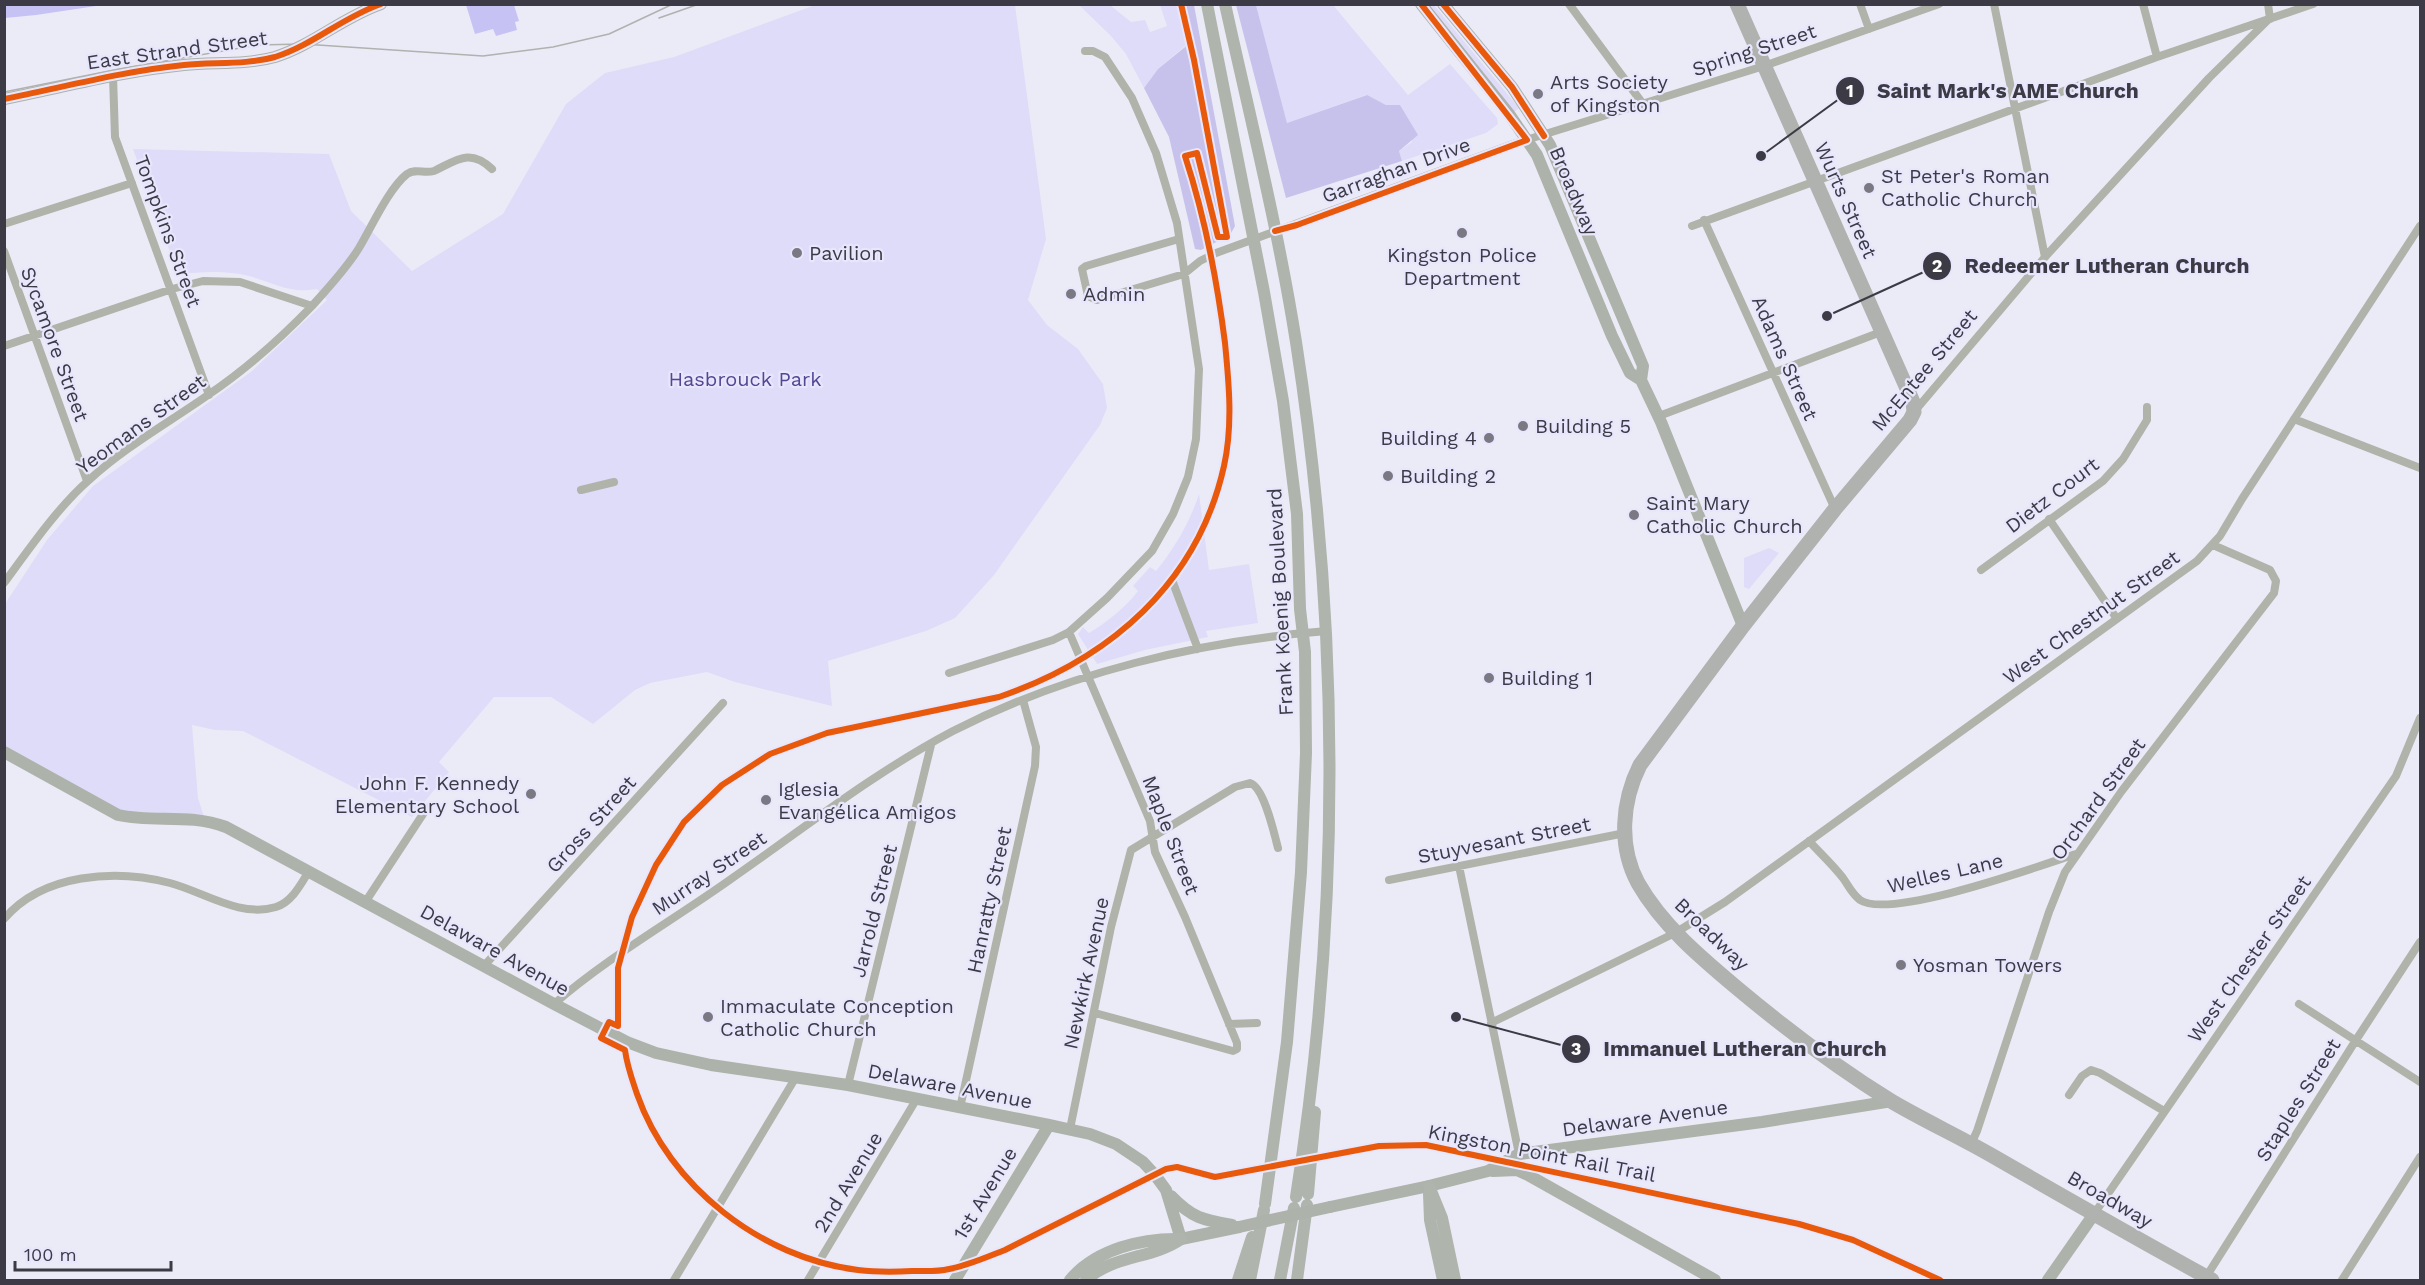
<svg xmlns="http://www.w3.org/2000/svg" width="2425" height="1285" viewBox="0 0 2425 1285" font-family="'Work Sans',sans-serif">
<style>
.green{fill:#dedcf8}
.forest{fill:#c6c2eb}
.water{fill:#c7c2f4}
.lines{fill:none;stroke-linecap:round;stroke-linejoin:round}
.street{stroke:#afb3aa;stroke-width:8}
.secondary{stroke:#adb2aa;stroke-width:12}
.primary{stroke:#afb4ac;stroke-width:12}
.highway{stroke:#afb2ae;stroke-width:15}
.tram{stroke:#afb2af;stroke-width:1.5}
.secondary-bridge{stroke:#adb2aa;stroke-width:12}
.cycleway-casing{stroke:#e7e6fc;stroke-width:10}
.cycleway{stroke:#e8590c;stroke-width:6}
.poi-dot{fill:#797883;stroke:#e7e6fc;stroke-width:2}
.labels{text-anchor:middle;stroke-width:4.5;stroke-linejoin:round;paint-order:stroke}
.street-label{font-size:20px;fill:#3b3a45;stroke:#e7e6fc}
.poi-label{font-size:20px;fill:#3b3a45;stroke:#e7e6fc;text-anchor:start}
.park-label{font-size:20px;fill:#544694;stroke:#e7e6fc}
.leader{fill:none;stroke:#3b3a45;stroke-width:2}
.callout-dot{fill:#3b3a45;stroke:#e7e6fc;stroke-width:2}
.mark-label{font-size:18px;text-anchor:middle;font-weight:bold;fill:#fff}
.callout-label{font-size:21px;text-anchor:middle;font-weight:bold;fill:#3b3a45;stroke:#e7e6fc;stroke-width:4.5;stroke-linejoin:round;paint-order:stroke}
</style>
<rect width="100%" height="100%" fill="#ebebf7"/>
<path class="green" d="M815 5H1015L1046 239 1028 300 1047 325 1078 349 1103 384 1107 408 1100 425 994 575 955 618 926 631 828 661 832 706 735 682 707 672 650 683 635 690 593 724 551 697H494L439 762 449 772 412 817 243 731 215 730 192 725 198 798 205 820 137 819 5 752V604L47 540 93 486 252 371 327 300 317 289C289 294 275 283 249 276 225 270 202 272 178 274L133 149 329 154 351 211 412 271 503 214 566 104 605 73 674 57Z
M1079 5H1110L1131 22 1145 20 1150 32 1167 26 1160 5H1180L1190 42 1158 69 1144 88 1126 54 1111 36Z
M1256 5H1333L1408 95 1450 64 1497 118 1498 124 1486 133 1402 161 1399 151 1412 142 1400 105H1386L1366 95 1287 123Z
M1426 5H1434L1519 108 1514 112Z
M1199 494 1209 570 1249 564 1258 623 1206 631 1208 637 1145 650 1097 664 1078 634 1083 627 1089 633C1107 622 1125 608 1138 591L1133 586 1150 567 1156 571C1174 549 1190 522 1199 494Z
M1769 548 1779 553 1749 589 1744 587V558Z"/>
<path class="forest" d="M1181 5H1194L1235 226 1230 235 1201 250 1195 249 1169 137 1144 88 1158 69 1190 43Z
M1236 5H1256L1287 123 1367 95 1386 105H1400L1418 135 1399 151 1402 161 1286 198Z"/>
<path class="water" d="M5 4H103V5L36 15 5 18Z
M466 5H514L519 21 515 22 517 30 496 36 493 29 475 34Z"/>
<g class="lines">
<path class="street" d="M1569 4 1643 104
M1860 4 1869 29
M1994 4 2045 257
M2143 4 2157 57
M2268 4 2270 19
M113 76 115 137 209 395
M1704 220 1835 509
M4 224 132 183
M1692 226 2157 57 2313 4
M1179 239 1086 266 1082 269 1088 296 1097 300 1184 274 1200 261 1216 253 1513 144 1764 66 1939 4
M4 251 87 481
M4 346 172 289 203 281 240 282 312 306C329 287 346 269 359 248 371 228 389 188 407 174 416 168 424 174 434 171 457 160 470 148 492 169
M1914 412 2045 257 2209 78 2267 21
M1659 416 1881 332
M2294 419 2420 468
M581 490 614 482
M2049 519 2117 619
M1981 570 2103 481 2123 459 2147 420V407
M1172 580 1198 649
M4 583C29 549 58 507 89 480 125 447 168 423 208 395 245 370 281 338 312 306
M1069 632 1150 821 1155 852 1185 917 1237 1043V1049L1233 1051 1095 1013
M949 673 1053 640 1069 632 1107 598 1152 551 1173 514 1188 477 1196 439 1199 369 1177 223 1156 153 1132 98 1105 57 1093 51H1085
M1809 841C1820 853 1833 865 1843 878 1848 885 1852 894 1860 900 1890 920 2039 866 2076 854
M1459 866 1519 1154
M1389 880 1625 833
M366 901 427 808
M4 919C43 873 116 869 170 883 204 892 240 918 276 907 292 902 301 884 309 871
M483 967 723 703
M554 1004C608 957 672 921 731 879 803 829 875 772 953 731 1067 673 1199 641 1327 631
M2299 1004 2420 1082
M1491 1023 1675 933 1725 902 2197 561 2220 536 2242 499 2420 226
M1229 1024 1257 1023
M848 1085 931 745
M2069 1095 2082 1076 2091 1070 2100 1073 2164 1111
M960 1108 1035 766 1036 747 1023 700
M1070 1129 1111 927 1131 850 1235 787 1250 783C1264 787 1274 833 1278 848
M1971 1144 1977 1131 2049 912 2065 872 2121 792 2274 593 2276 581 2270 570 2213 545
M2094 1214 2396 776 2420 718
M2206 1277 2356 1040 2420 942
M674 1280 796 1077
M808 1280 916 1100
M2342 1280 2420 1157"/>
<path class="secondary" d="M1421 4 1509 114 1537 155 1612 336 1630 373 1641 380
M1443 4 1512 87 1550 145 1643 366 1641 380 1661 422 1743 626
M4 99C64 87 124 71 184 65 214 62 246 65 275 57 313 45 343 17 381 4
M4 752 118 815C155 823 188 813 226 827L554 1004 627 1042 656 1053 711 1065 848 1085 1049 1125 1090 1134 1116 1144 1143 1162 1155 1175 1166 1190 1181 1239 1239 1227
M1493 1171 1517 1170 1528 1175 1715 1280
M1171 1196C1192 1218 1203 1220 1232 1225
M1330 1207 1429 1186 1488 1171 1519 1154 1762 1122 1892 1101
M955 1280 1049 1125
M2048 1280 2094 1214"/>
<path class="primary" d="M1207 4 1264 292 1283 401 1297 514 1300 609 1305 652 1306 753 1301 872 1287 1042 1265 1204
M1225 4C1250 117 1278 228 1296 342 1340 626 1341 913 1296 1197
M1429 1186 1442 1218 1455 1280
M1308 1194 1315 1112
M1429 1194 1430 1220 1443 1280
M1070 1280C1096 1249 1142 1238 1181 1239
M1086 1280C1113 1255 1152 1259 1181 1239
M1238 1280 1252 1237
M1250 1280 1264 1210
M1280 1280 1294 1208
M1297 1280 1307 1205"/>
<path class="highway" d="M1737 4 1913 402 1914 412 1910 420 1835 509 1743 626 1640 765C1622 801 1618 846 1638 883 1662 925 1700 957 1737 988 1786 1029 1836 1067 1891 1101 1923 1120 1958 1136 1991 1155 2064 1197 2138 1239 2212 1280"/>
<path class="tram" d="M659 18 699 4
M4 92 119 69 257 45 303 44 483 56 553 47 609 34 673 4"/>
<path class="secondary-bridge" d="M1239 1227 1330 1207"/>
<g class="cycleway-casing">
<path id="cycleway" d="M1181 4 1194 60 1227 237H1218L1197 153 1185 156C1205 217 1217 280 1225 343 1229 384 1233 425 1224 466 1198 583 1110 659 999 697L827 733 770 754 722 785 684 822 656 865 632 917 618 968V1026L609 1022 601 1038 625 1050C627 1066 632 1079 637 1094 669 1186 761 1258 858 1270 875 1272 894 1272 912 1271 924 1271 937 1272 949 1269 967 1266 987 1257 1005 1250L1166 1169 1177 1167 1215 1177 1379 1146 1426 1145 1799 1224 1853 1240 1940 1280
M1443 4 1512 87 1544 136
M4 99C64 87 124 71 184 65 214 62 246 65 275 57 313 45 343 17 381 4
M1275 231 1297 225 1527 140 1421 4"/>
</g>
<use href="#cycleway" class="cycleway"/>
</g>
<g class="poi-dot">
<circle cx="1538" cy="94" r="6"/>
<circle cx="1869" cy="188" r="6"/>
<circle cx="1462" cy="233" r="6"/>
<circle cx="797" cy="253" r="6"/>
<circle cx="1071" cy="294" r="6"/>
<circle cx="1523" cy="426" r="6"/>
<circle cx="1489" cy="438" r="6"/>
<circle cx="1388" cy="476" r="6"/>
<circle cx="1634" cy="515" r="6"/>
<circle cx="1489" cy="678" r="6"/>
<circle cx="531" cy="794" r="6"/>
<circle cx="766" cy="800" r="6"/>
<circle cx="1901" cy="965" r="6"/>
<circle cx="708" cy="1017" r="6"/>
</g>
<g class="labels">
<g class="street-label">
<text transform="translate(177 50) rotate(-8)" y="7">East Strand Street</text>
<text transform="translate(1754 50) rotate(-18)" y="7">Spring Street</text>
<text transform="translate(1396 170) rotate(-20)" y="7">Garraghan Drive</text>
<text transform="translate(1574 191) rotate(67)" y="7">Broadway</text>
<text transform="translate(1846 200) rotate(66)" y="7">Wurts Street</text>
<text transform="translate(168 231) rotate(70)" y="7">Tompkins Street</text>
<text transform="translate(55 344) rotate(70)" y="7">Sycamore Street</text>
<text transform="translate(1785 358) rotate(66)" y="7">Adams Street</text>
<text transform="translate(1924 370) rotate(-50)" y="7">McEntee Street</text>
<text transform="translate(141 424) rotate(-36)" y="7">Yeomans Street</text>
<text transform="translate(2052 495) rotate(-37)" y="7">Dietz Court</text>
<text transform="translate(1280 602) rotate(-93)" y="7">Frank Koenig Boulevard</text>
<text transform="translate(2091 617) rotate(-36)" y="7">West Chestnut Street</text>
<text transform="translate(2098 799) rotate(-54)" y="7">Orchard Street</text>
<text transform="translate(591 824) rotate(-48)" y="7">Gross Street</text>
<text transform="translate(1171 835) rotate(69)" y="7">Maple Street</text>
<text transform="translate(1504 840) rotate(-11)" y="7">Stuyvesant Street</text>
<text transform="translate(709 873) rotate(-34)" y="7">Murray Street</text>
<text transform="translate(1945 873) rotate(-13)" y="7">Welles Lane</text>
<text transform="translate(989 900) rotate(-78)" y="7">Hanratty Street</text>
<text transform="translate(874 911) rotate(-76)" y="7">Jarrold Street</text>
<text transform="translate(1712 934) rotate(44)" y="7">Broadway</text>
<text transform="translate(495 950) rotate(29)" y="7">Delaware Avenue</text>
<text transform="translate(2249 959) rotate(-55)" y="7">West Chester Street</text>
<text transform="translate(1086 973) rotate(-78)" y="7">Newkirk Avenue</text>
<text transform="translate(950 1086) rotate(11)" y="7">Delaware Avenue</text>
<text transform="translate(2298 1100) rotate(-58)" y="7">Staples Street</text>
<text transform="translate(1645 1118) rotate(-8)" y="7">Delaware Avenue</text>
<text transform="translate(1542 1153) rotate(11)" y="7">Kingston Point Rail Trail</text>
<text transform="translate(848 1182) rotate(-59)" y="7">2nd Avenue</text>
<text transform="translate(985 1193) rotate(-59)" y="7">1st Avenue</text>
<text transform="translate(2110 1199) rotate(30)" y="7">Broadway</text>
</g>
<g class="poi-label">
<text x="1550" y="89">Arts Society<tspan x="1550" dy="23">of Kingston</tspan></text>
<text x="1881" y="183">St Peter's Roman<tspan x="1881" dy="23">Catholic Church</tspan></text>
<text x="809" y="260">Pavilion</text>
<text x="1462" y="262" text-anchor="middle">Kingston Police<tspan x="1462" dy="23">Department</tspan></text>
<text x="1083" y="301">Admin</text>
<text x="1535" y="433">Building 5</text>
<text x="1477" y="445" text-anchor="end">Building 4</text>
<text x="1400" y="483">Building 2</text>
<text x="1646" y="510">Saint Mary<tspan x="1646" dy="23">Catholic Church</tspan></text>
<text x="1501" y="685">Building 1</text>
<text x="519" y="790" text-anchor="end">John F. Kennedy<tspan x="519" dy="23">Elementary School</tspan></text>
<text x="778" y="796">Iglesia<tspan x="778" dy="23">Evangélica Amigos</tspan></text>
<text x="1913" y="972">Yosman Towers</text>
<text x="720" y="1013">Immaculate Conception<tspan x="720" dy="23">Catholic Church</tspan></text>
</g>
<g class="park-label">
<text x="745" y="386">Hasbrouck Park</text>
</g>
</g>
<path class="leader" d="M1761 156L1850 91M1827 316L1937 266M1456 1017L1576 1049"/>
<g class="callout-dot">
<circle cx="1761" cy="156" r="6"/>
<circle cx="1827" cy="316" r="6"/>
<circle cx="1456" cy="1017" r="6"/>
<circle cx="1850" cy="91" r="15"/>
<circle cx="1937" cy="266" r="15"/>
<circle cx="1576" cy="1049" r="15"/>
</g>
<g class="mark-label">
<text x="1850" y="97">1</text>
<text x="1937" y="272">2</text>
<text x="1576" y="1055">3</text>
</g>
<g class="callout-label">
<text x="2008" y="98">Saint Mark's AME Church</text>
<text x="2107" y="273">Redeemer Lutheran Church</text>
<text x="1745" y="1056">Immanuel Lutheran Church</text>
</g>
<rect width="2425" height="1285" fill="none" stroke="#3b3a45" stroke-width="12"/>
<path d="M15 1261v9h156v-9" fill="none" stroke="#3b3a45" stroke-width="3"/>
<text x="24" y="1261" font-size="18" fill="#3b3a45" stroke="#e7e6fc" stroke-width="4.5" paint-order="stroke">100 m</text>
</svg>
